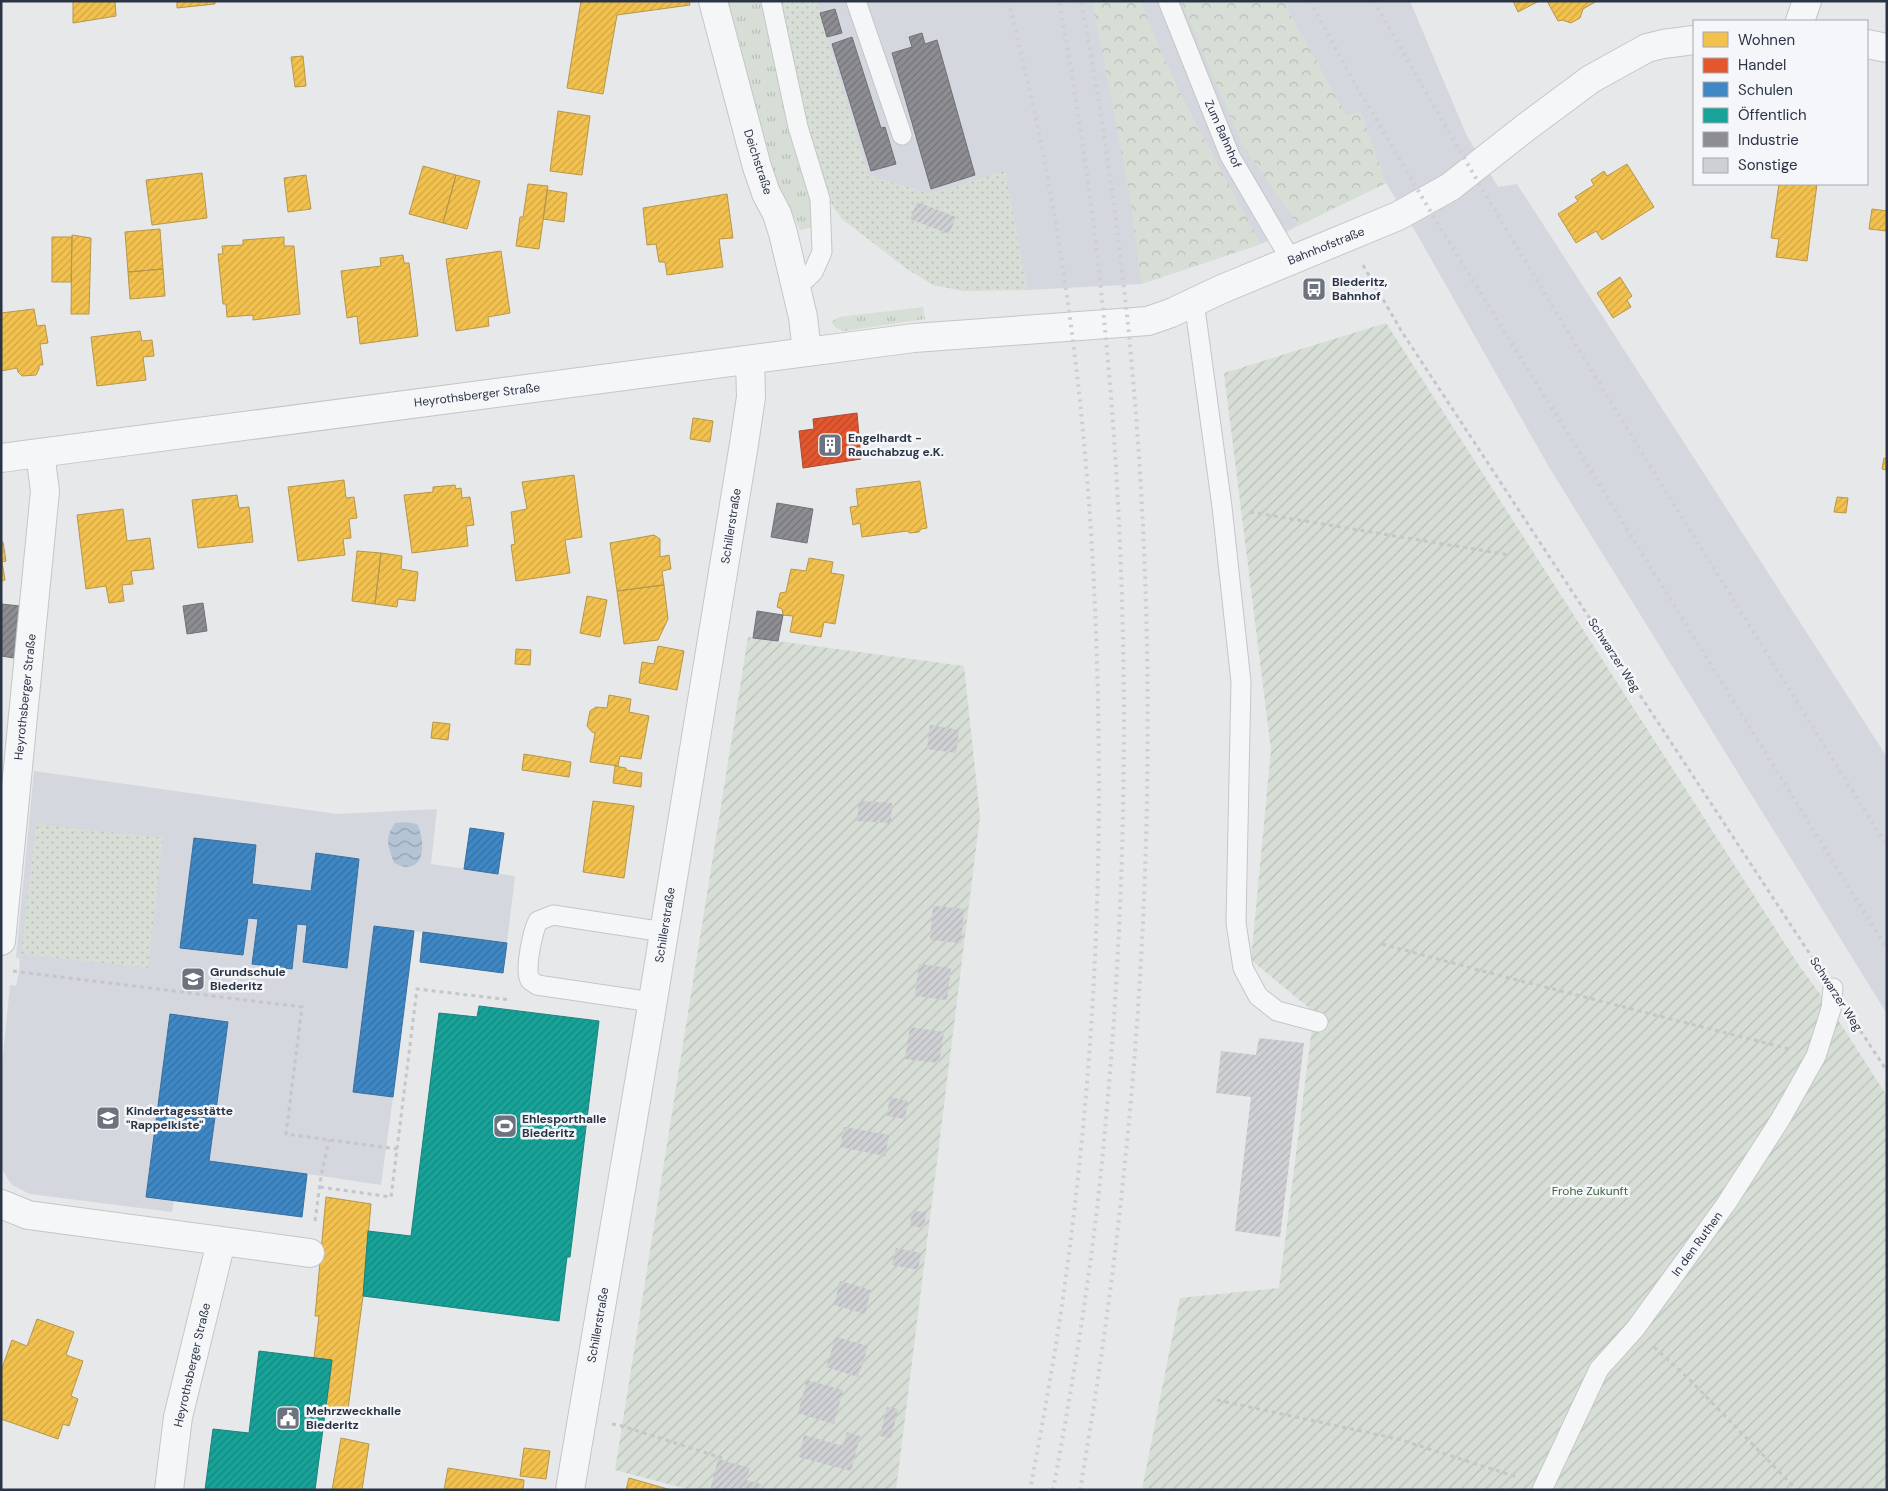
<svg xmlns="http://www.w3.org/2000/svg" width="1888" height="1491" viewBox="0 0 1888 1491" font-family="'DM Sans',sans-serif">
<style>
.built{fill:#d4d7dd}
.grass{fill:url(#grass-tufts)}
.forest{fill:url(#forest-crowns)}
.park{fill:url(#park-dots)}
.garden{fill:url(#garden-furrows)}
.water{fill:url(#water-waves)}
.homes{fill:url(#homes-hatch);stroke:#b6974b}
.shops{fill:url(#shops-hatch);stroke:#ac4c35}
.schools{fill:url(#schools-hatch);stroke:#396f9f}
.public{fill:url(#public-hatch);stroke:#1d827f}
.industry{fill:url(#industry-hatch);stroke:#70727b}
.building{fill:url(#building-hatch)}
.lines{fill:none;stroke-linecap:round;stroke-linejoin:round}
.service-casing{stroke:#c4c6c8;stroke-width:21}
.minor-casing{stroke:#c4c6c8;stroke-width:30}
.tertiary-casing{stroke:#c4c6c8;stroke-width:30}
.path{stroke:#c5c6ca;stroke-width:3;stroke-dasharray:4 4;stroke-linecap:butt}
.service{stroke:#f5f6f7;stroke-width:19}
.minor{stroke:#f5f6f7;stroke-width:28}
.tertiary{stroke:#f5f6f7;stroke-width:28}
.rail{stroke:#cecfd2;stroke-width:4;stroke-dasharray:2.5 5;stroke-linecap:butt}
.labels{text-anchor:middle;stroke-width:5;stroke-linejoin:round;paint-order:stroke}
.street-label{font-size:12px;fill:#2b3445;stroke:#f4f6f9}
.poi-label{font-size:12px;font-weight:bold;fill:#2b3445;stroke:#f4f6f9;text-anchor:start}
.park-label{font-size:12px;fill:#3f6138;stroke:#f4f6f9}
</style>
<defs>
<pattern id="grass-tufts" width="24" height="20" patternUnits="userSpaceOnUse" patternTransform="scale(1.25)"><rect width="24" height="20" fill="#d6ded6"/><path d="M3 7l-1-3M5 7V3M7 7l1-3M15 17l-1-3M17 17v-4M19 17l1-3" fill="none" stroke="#b8bfb9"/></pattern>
<pattern id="forest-crowns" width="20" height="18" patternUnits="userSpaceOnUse" patternTransform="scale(1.25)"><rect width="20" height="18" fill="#d6ded6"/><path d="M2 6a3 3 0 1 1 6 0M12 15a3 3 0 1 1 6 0" fill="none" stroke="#b8bfb9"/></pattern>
<pattern id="park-dots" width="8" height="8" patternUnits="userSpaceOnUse" patternTransform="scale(1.25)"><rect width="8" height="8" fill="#d6ded6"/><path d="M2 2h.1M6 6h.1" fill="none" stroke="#b8bfb9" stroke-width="1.8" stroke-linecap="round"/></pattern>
<pattern id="garden-furrows" width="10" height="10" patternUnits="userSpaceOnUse" patternTransform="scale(1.25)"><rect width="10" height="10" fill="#d6ded6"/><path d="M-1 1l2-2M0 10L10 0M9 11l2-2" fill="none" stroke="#b8bfb9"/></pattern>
<pattern id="water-waves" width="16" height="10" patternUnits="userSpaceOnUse" patternTransform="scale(1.25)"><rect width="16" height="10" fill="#b4c4d5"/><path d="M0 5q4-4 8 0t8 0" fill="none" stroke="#93a0af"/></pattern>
<pattern id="homes-hatch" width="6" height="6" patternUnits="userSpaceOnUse" patternTransform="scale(1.25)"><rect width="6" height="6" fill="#f2c14e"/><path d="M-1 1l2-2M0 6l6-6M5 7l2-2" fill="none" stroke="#d0a645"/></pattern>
<pattern id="shops-hatch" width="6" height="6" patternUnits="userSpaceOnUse" patternTransform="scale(1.25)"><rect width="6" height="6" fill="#e4572e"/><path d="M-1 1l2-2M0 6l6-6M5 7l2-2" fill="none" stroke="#b94929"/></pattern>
<pattern id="schools-hatch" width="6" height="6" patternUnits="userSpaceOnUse" patternTransform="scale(1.25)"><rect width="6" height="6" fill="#3f88c5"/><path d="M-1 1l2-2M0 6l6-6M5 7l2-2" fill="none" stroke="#3570a2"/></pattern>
<pattern id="public-hatch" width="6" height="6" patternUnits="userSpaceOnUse" patternTransform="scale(1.25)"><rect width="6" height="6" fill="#17a398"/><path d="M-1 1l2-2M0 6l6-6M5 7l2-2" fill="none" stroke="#15867e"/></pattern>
<pattern id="industry-hatch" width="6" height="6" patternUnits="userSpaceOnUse" patternTransform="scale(1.25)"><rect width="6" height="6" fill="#8d8d92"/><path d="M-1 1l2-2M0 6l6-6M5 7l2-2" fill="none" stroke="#737479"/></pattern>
<pattern id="building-hatch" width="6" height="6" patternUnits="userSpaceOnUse" patternTransform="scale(1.25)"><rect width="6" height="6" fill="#ced0d3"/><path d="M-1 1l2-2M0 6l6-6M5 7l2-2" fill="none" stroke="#b1b3b6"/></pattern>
</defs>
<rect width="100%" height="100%" fill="#e6e8ea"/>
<path class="built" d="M816 1H1410L1466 134 1498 187 1517 184 1887 757V1014L1549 467 1418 236 1386 183 1261 244 1141 284 1027 290 1005 171 931 194 867 175Z
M34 771 337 814 437 809 431 864 515 876 507 943 375 926 393 1097 381 1185 308 1174 302 1217 174 1201 172 1212 30 1194 12 1185 3 1171 1 1160V1076L10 985 16 986 19 972 20 959 16 957Z"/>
<path class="grass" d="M728 1H763L810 198 815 227 800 230 775 179Z
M923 307 925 319 844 331 836 328 831 322 839 317Z"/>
<path class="forest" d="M1092 1H1141C1172 86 1219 165 1261 244L1141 284 1129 191Z
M1181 1H1283L1347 116 1360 110 1386 183 1298 226 1242 144Z"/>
<path class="park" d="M779 1H816L868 175 931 194 1005 170 1027 290 963 291 933 285 907 269 842 219 833 207 824 188 808 137Z
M36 824 163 838 148 968 21 954Z"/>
<path class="garden" d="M1386 323 1798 964 1831 1009 1887 1096V1490H1142L1180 1298 1279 1288 1314 1012 1251 960 1271 750 1224 373Z
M748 637 964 666 980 816 896 1490H691L615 1470Z"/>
<path class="water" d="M406 822 417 824C424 837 427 867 406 867 402 867 397 864 394 863 388 844 384 840 395 823Z"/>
<path class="homes" d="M73 1H115L116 16 73 23Z
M177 1H215V4L177 8Z
M581 1H689L690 5 617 15 603 94 567 88Z
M1513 1H1539L1518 12Z
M1547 1H1597L1583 9 1580 18 1571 23 1562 20 1558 21Z
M303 56 306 86 295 87 291 57Z
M558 111 590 116 582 175 550 171Z
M1627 164 1654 207 1602 240 1596 231 1576 243 1558 214 1578 201 1575 197 1594 185 1591 180 1604 171 1607 176Z
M423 166 456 175 443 223 409 214Z
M202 173 207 218 152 225 146 180Z
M306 175 311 209 288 212 284 178Z
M456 175 480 181 467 229 443 223Z
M528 184 548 186 539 249 516 246 520 217H523Z
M1779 184H1817L1807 261 1776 257 1779 239 1771 238Z
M547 190 567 193 564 222 543 219Z
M727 194 733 238 719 239 723 267 667 275 665 262H659L656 244 647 245 643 208Z
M1872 209 1887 211V231L1869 229Z
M160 229 163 269 128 272 125 232Z
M72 235 91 238 89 314H71Z
M52 237H72L71 282H52Z
M284 237V246H294L300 314 253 320V315L227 317 226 304H223L218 254H223L222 246 243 245V240Z
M501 251 510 313 488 317 489 326 456 331 446 259Z
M403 255 404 263H409L418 336 360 344 357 316 347 318 341 271 381 266 380 258Z
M163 269 165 296 130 299 128 272Z
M1620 277 1632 296 1627 300 1631 307 1613 318 1597 293Z
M34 309 37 326 45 325 48 343 40 344 43 365H39V369L36 375 22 376 18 372 17 368 1 371V313Z
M140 331 142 341 152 340 154 356 143 357 146 380 97 386 91 337Z
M693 418 713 421 710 442 690 439Z
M1884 458 1887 459V470L1882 469Z
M574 475 582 537 565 540 570 573 516 581 511 545 515 544 511 512 527 509 522 482Z
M344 480 346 498 354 497 357 518 349 519 351 538 343 539 345 555 298 561 288 487Z
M920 481 927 528 921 529 919 532 910 533 907 531 862 537 860 523 853 525 850 507 858 506 856 489Z
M455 485 456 489 461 488 462 498 470 497 474 525 466 526 468 546 412 553 404 495 433 492V487Z
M237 495 239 508 249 507 253 542 198 548 192 500Z
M1837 497 1848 498 1846 513 1834 512Z
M123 509 127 541 150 538 154 569 131 571 133 584 122 585 124 601 109 603 106 586 86 589 77 515Z
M654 535 660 539V557L669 555 671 569 662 571 664 585 617 591 610 543Z
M1 542H3L6 561 2 562 5 580 1 581Z
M357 551 381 553 375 604 352 601Z
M381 553 402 556 401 569 418 572 415 601 398 599 397 607 375 604Z
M809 558 833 562 831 573 844 575 835 624 824 622 821 637 790 632 793 616 783 615 782 609 777 607 780 593 786 592 791 569 806 571Z
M664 585 668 619 658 640 624 644 617 591Z
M587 596 607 600 600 637 580 633Z
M658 646 684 651 677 690 639 683 642 662 654 664Z
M516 649 531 650 530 665 515 664Z
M609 695 631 699 629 712 649 716 641 759 620 756 618 766 590 762 595 733 592 732 587 726 590 711 596 707 607 708Z
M433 722 450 724 448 740 431 738Z
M524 754 571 762 569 777 522 770Z
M615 766 626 768V770L642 773 641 787 613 783Z
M593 801 634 806 624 878 583 872Z
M326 1197 371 1204 363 1296 348 1409 326 1407 332 1360 314 1358 319 1316H315Z
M37 1319 74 1332 66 1355 83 1361 71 1396 78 1399 69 1426 63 1424 58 1439 1 1419V1371L12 1340 27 1346Z
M341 1438 369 1444 362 1490H332Z
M524 1448 550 1451 546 1479 520 1476Z
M448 1468 524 1480 523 1490H444Z
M629 1478 671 1490H626Z"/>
<path class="shops" d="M857 413 861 459 803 468 799 431 814 429 813 419Z"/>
<path class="schools" d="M470 828 504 833 498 874 464 869Z
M194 838 256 845 252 884 311 891 316 853 359 859 347 968 303 962 307 925 297 924 292 969 252 964 258 919 248 918 243 955 180 948Z
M374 926 414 931 393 1097 353 1092Z
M423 932 507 943 503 973 420 962Z
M170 1014 228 1022 209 1161 307 1174 302 1217 146 1197Z"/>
<path class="public" d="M479 1006 599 1021 570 1257H567L559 1321 363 1296 368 1231 411 1236 439 1013 477 1017Z
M259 1351 332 1360 315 1490H205L213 1429 249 1433Z"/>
<path class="industry" d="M835 9 842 33 827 37 820 13Z
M922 33 925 44 937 40 975 175 931 189 892 53 912 47 909 37Z
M852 37 881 128 885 127 896 164 871 171 832 44Z
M777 503 813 509 807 543 771 537Z
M203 603 207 631 187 634 183 606Z
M1 604 20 606 14 658 1 656Z
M757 611 783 615 778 641 753 638Z"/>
<path class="building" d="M917 202 956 217 949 234 910 219Z
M930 725 959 730 956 753 927 749Z
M859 801 892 803 891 823 857 821Z
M933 906 964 909 961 943 930 940Z
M919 964 951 968 947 1000 915 996Z
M910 1027 944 1032 939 1063 905 1059Z
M1259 1038 1304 1043 1280 1237 1235 1231 1251 1097 1216 1093 1221 1051 1256 1055Z
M890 1097 908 1101 905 1119 887 1116Z
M844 1127 889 1135 885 1156 840 1147Z
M912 1211 926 1212 924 1228 910 1226Z
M896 1248 921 1253 918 1270 892 1265Z
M840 1281 871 1290 865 1314 834 1305Z
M836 1337 868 1346 858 1377 826 1367Z
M807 1380 843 1390 834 1424 798 1413Z
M887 1407 898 1409 891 1438 880 1436Z
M847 1432 860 1436 851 1471 799 1457 804 1435 843 1446Z
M718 1459 750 1468 746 1480 761 1484 759 1490H710Z"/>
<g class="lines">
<g class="service-casing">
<path id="service" d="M771 1 798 127 820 199 822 252 813 272 797 287
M856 1 902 135
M1168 1 1230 156 1291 260
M1194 301 1222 507 1241 682 1236 923 1243 968 1258 996 1277 1011 1318 1022
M652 1002 537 985C535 983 532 982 530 980 524 970 533 931 538 921L553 915 664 932
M1542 1490 1599 1369 1635 1329 1726 1204 1780 1120 1816 1056 1831 1009 1833 988"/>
</g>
<g class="minor-casing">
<path id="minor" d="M713 1 757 167 766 193 777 214 783 233 803 317 807 352
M1867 44 1887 48
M1 941 45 491 40 453
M1 1204 28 1215 310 1253
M169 1490 178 1417 221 1242
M570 1490 650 1018 744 444 751 397 750 360"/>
</g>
<g class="tertiary-casing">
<path id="tertiary" d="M1800 21 1807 1
M1 458 914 338 1148 321 1171 313 1222 289 1398 216 1450 187 1525 128 1591 79 1647 48 1663 44 1694 40"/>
</g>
<path class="path" d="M1363 265 1402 332 1817 965
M1250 512 1510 555
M1382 944 1486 972 1789 1049
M13 971 302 1007 286 1134 397 1149
M1856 1024 1887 1071
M320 1187 391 1197 417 989 511 1000
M315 1221 321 1176 329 1140
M1654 1347 1689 1379 1797 1490
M1217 1400 1398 1439 1517 1477
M612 1424 622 1426 722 1458"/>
<use href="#service" class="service"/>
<use href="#minor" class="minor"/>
<use href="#tertiary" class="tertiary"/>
<path class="rail" d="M1008 1C1065 218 1091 441 1097 665 1103 856 1095 1047 1071 1237 1061 1321 1046 1406 1030 1490
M1310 1 1354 82 1438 224 1887 949
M1374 1C1535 288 1713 566 1887 846
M1053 1490C1071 1394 1087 1297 1098 1200 1141 802 1132 395 1059 1
M1080 1490C1165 997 1175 494 1081 1"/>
</g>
<defs>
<g id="bus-square" transform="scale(1.25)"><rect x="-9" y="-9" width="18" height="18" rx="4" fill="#6c737f" stroke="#f4f6f9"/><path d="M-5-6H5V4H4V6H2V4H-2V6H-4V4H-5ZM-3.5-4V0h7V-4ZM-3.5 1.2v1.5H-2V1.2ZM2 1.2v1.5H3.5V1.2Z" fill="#fff"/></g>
<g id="building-square" transform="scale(1.25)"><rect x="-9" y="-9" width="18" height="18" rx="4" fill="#6c737f" stroke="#f4f6f9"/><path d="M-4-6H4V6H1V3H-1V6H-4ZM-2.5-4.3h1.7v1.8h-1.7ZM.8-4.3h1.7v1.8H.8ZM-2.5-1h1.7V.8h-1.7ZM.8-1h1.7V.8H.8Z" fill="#fff"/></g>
<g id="school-square" transform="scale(1.25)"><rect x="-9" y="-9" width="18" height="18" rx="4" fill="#6c737f" stroke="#f4f6f9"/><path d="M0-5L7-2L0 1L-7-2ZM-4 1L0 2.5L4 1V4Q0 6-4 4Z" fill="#fff"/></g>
<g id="stadium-square" transform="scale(1.25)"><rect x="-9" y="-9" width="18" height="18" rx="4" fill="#6c737f" stroke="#f4f6f9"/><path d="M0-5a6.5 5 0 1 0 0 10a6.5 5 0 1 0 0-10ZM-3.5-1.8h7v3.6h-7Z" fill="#fff"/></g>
<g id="civic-square" transform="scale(1.25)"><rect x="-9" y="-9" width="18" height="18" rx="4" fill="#6c737f" stroke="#f4f6f9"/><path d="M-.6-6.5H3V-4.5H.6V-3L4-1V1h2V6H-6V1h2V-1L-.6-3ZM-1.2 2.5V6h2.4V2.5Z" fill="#fff"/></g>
</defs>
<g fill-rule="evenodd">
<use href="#bus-square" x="1314" y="289"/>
<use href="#building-square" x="830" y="445"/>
<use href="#school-square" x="193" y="979"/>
<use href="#school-square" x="108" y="1118"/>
<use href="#stadium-square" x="505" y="1126"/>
<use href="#civic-square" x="288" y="1418"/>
</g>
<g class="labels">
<g class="street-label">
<text transform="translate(1223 134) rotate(66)" y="4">Zum Bahnhof</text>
<text transform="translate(758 162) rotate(72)" y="4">Deichstraße</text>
<text transform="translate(1326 246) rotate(-22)" y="4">Bahnhofstraße</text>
<text transform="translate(477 395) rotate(-7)" y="4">Heyrothsberger Straße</text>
<text transform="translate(731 526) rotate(-81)" y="4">Schillerstraße</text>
<text transform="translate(1614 655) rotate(57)" y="4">Schwarzer Weg</text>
<text transform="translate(25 697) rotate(-84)" y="4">Heyrothsberger Straße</text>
<text transform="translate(665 925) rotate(-81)" y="4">Schillerstraße</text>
<text transform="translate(1836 994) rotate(57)" y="4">Schwarzer Weg</text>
<text transform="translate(1697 1244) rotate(-54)" y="4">In den Ruthen</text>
<text transform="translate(598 1325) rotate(-80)" y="4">Schillerstraße</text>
<text transform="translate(192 1365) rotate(-77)" y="4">Heyrothsberger Straße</text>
</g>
<g class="poi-label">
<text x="1332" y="286">Biederitz,<tspan x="1332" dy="14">Bahnhof</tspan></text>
<text x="848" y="442">Engelhardt -<tspan x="848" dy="14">Rauchabzug e.K.</tspan></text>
<text x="210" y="976">Grundschule<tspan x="210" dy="14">Biederitz</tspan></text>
<text x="126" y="1115">Kindertagesstätte<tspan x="126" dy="14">"Rappelkiste"</tspan></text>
<text x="522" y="1123">Ehlesporthalle<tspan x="522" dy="14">Biederitz</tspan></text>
<text x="306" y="1415">Mehrzweckhalle<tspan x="306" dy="14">Biederitz</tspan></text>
</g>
<g class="park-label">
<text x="1590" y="1195">Frohe Zukunft</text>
</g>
</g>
<rect width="1888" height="1491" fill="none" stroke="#2b3445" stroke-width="5"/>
<rect x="1693" y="20" width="175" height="165" fill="#f4f6f9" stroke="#a4a8b1"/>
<rect x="1703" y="32" width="25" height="15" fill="#f2c14e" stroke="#a4a8b1"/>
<text x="1738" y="45" font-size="15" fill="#2b3445">Wohnen</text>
<rect x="1703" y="58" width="25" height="15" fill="#e4572e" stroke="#a4a8b1"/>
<text x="1738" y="70" font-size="15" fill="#2b3445">Handel</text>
<rect x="1703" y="82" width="25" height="15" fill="#3f88c5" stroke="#a4a8b1"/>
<text x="1738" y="95" font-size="15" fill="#2b3445">Schulen</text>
<rect x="1703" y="108" width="25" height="15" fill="#17a398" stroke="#a4a8b1"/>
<text x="1738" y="120" font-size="15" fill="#2b3445">Öffentlich</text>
<rect x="1703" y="132" width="25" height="15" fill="#8d8d92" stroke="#a4a8b1"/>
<text x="1738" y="145" font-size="15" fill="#2b3445">Industrie</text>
<rect x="1703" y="158" width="25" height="15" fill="#ced0d3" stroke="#a4a8b1"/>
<text x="1738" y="170" font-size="15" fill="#2b3445">Sonstige</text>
</svg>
